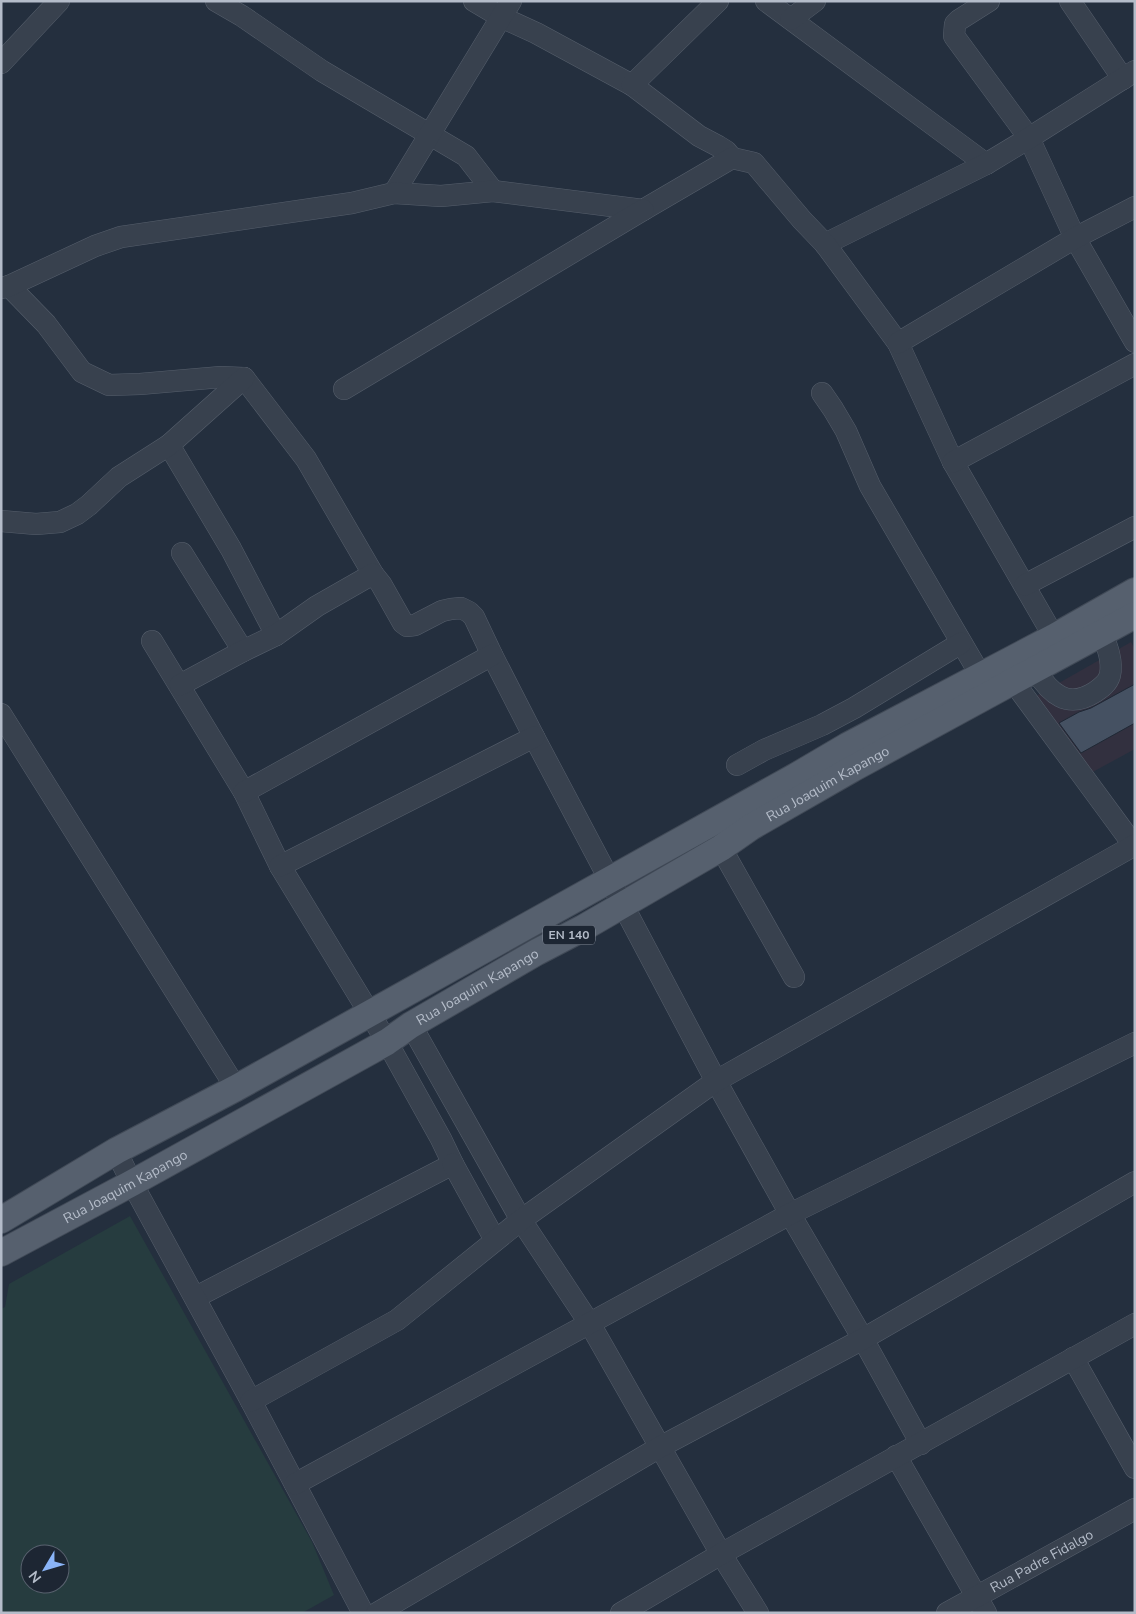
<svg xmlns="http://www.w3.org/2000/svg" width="1136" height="1614" viewBox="0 0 1136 1614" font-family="'Nunito Sans',sans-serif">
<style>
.medical{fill:#32303f}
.pitch{fill:#263c3f;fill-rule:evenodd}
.building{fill:#455162;stroke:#1f2835}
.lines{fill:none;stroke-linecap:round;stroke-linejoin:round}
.minor-casing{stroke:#565f6c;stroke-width:22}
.major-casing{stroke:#414a57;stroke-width:28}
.minor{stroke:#38414e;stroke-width:21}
.major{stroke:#56606e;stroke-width:26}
.labels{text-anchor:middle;stroke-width:4;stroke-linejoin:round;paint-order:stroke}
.shield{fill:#1d2633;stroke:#878f9c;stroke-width:1}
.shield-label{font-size:12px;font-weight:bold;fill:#b4bcc9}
.street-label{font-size:14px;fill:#b4bcc9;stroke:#1d2633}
</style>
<rect width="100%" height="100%" fill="#242f3e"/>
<path class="medical" d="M1131 642 1135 649V749L1078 780 1029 700Z"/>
<path class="pitch" d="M130 1216 312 1542 334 1595 302 1613H1V1309L5 1307 9 1284ZM30 1554H60V1584H30Z"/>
<path class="building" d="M1135 684V723L1081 753 1059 723 1079 712 1091 708Z"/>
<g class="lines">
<g class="minor-casing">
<g id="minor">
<path d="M216 1 242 16 322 71 466 156 493 191"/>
<path d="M474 1 501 17 536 33 632 85 699 136 718 146 726 151 732 158"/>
<path d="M766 1 986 164"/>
<path d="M989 1 959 20 955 24 954 36 1029 138 1075 238 1135 342"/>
<path d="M1070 1 1123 79"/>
<path d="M791 19 815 1"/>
<path d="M1 63 59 1"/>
<path d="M632 85 718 1"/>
<path d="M394 193 511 1"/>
<path d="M825 244 986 164 1029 138 1135 71"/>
<path d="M9 286 46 324 82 372 109 385 140 384 221 377 244 378 306 459 373 574"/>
<path d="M1 288 9 286 95 246 121 237 352 203 394 193 441 196 493 191 643 210 732 158 754 163 802 220 825 244 898 343 953 462 1054 637"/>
<path d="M898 343 1075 238 1135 207"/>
<path d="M344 389 643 210"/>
<path d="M822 393 833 409 846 431 870 486 981 676"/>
<path d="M169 445 231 549 276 635"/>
<path d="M953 462 1135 364"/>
<path d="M1 521 36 524 60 522 77 514 89 505 119 477 169 445 244 378"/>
<path d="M182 553 243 651"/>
<path d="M1025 585 1135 527"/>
<path d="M152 641 244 792 280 866 387 1042 441 1139 453 1164 196 1297"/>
<path d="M1035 670C1050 693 1067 710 1095 692 1101 688 1108 683 1110 675 1113 661 1107 646 1102 633"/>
<path d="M1013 681 1135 847"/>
<path d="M180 685 243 651 276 635 317 606 373 574 381 584 403 623 407 626 415 625 442 611 451 609 461 608 469 612 474 617 492 655 534 737 716 1081 790 1214 863 1339 921 1444"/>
<path d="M1 714 236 1088"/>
<path d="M737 765 764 750 822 725 854 708 961 643"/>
<path d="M244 792 492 655"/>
<path d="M721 848 794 977"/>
<path d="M280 866 534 737"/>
<path d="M411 1025 521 1220 590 1324 721 1554 758 1613"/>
<path d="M116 1151 132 1183 251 1401 363 1613"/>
<path d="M453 1164 495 1240"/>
<path d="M1073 1358 1135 1468"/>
<path d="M251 1401 397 1320 521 1220 716 1081 1135 845"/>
<path d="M896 1456 986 1613"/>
<path d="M295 1484 790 1214 1135 1043"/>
<path d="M377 1613 660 1447 863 1339 1135 1182"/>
<path d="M621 1613 721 1554 1135 1324"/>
<path id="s1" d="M947 1613 1135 1509"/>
</g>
</g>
<g class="major-casing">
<g id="major">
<path d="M1 1220 116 1151 236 1088 796 776 847 746 1054 637 1135 591"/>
<path id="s2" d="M1 1253 132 1183 387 1042 411 1025 537 952 583 928 721 848 751 827 852 769 1135 615"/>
</g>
</g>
<use href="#minor" class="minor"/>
<use href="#major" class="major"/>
</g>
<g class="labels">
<rect class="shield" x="543" y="925.5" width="52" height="19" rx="4"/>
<g class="shield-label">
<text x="569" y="939">EN 140</text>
</g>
<g class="street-label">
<text dy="5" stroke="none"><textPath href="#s2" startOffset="951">Rua Joaquim Kapango</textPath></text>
<text dy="5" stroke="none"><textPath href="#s2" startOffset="546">Rua Joaquim Kapango</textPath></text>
<text dy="5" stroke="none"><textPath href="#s2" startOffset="141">Rua Joaquim Kapango</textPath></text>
<text dy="5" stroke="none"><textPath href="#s1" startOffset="108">Rua Padre Fidalgo</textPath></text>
</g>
</g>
<rect width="1136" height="1614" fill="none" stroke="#b4bcc9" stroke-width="5"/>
<g transform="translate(45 1569) rotate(232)"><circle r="24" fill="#1d2633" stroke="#59626f"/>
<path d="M0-4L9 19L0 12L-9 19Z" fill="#8ab4f8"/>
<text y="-8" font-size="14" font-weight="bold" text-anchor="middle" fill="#b4bcc9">N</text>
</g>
</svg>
